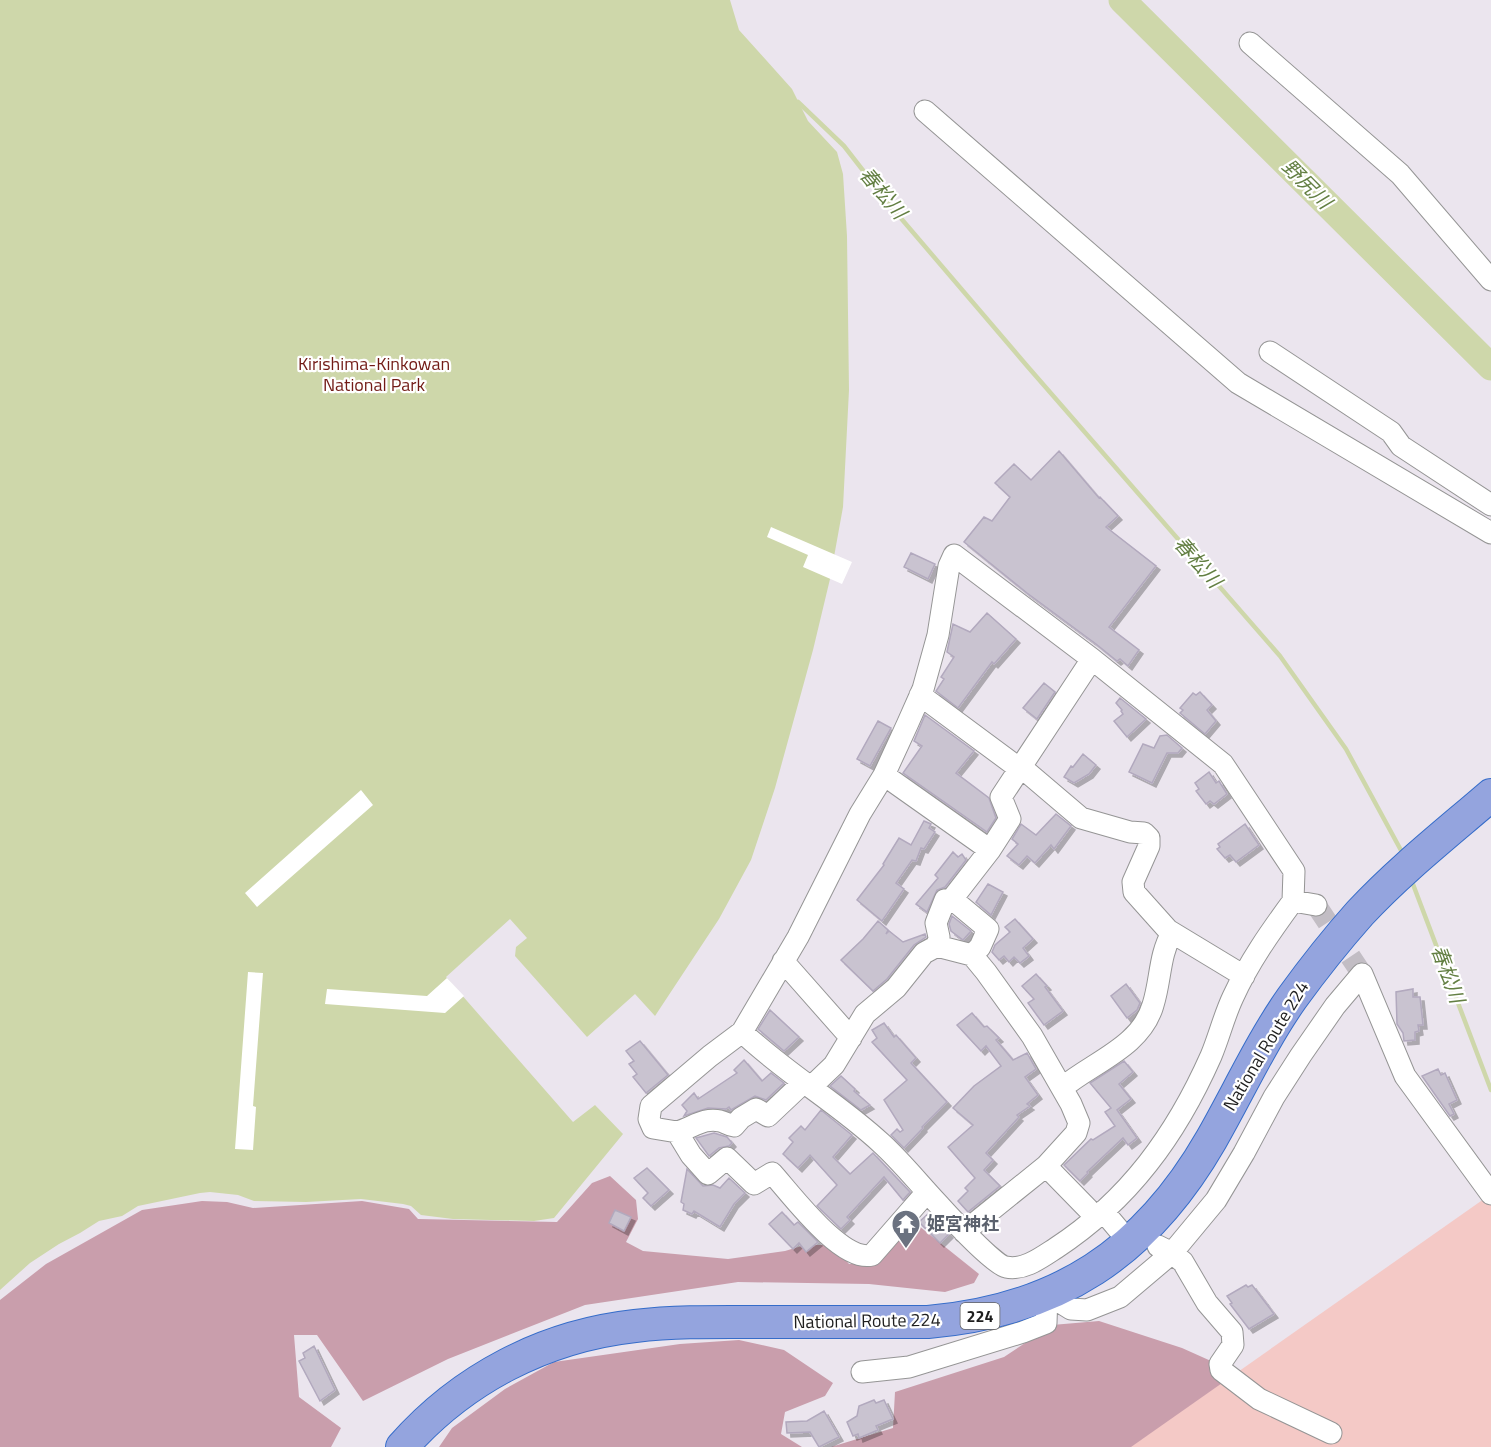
<svg xmlns="http://www.w3.org/2000/svg" width="1491" height="1447" viewBox="0 0 1491 1447" font-family="'Titillium Web','Noto Sans JP',sans-serif">
<style>
.forest{fill:#c99eac}
.park{fill:#f4c9c6}
.water{fill:#ced7aa}
.pier{fill:#fff}
.lines{fill:none;stroke-linecap:round;stroke-linejoin:round}
.stream{stroke:#ced7aa;stroke-width:4.5}
.river{stroke:#ced7aa;stroke-width:27}
.building{fill:#c9c3d0;stroke:#b2a9be;stroke-width:1.5;filter:url(#shadow)}
.minor-tunnel{stroke:#c2bdc4;stroke-width:21;stroke-dasharray:21 10;stroke-linecap:butt}
.minor-casing{stroke:#959595;stroke-width:23}
.highway-casing{stroke:#356cc9;stroke-width:34}
.minor{stroke:#fff;stroke-width:21}
.highway{stroke:#94a4de;stroke-width:32}
.labels{text-anchor:middle;stroke-width:4.5;stroke-linejoin:round;paint-order:stroke}
.shield{fill:#fff;stroke:#626262;stroke-width:1.5}
.shield-label{font-size:16px;font-weight:bold;fill:#1e1e1e}
.park-label{font-size:18px;fill:#721b16;stroke:#fff}
.street-label{font-size:18px;fill:#1e1e1e;stroke:#fff}
.worship-label{font-size:18px;font-weight:bold;fill:#5b616d;stroke:#fff;text-anchor:start}
.water-label{font-size:20px;font-style:italic;fill:#637f43;stroke:#fff}
</style>
<defs>
<filter id="shadow"><feDropShadow dx="4" dy="4" stdDeviation="0" flood-color="#0004"/></filter>
</defs>
<rect width="100%" height="100%" fill="#ebe5ee"/>
<path class="forest" d="M610 1176 636 1200 638 1219 626 1242 643 1251 728 1259 785 1251 805 1245H823L840 1253 849 1264H869L914 1222 979 1274 974 1283 945 1292 869 1284 738 1282 585 1305 448 1359 363 1401 317 1335H294L299 1397 341 1428 331 1447H0V1300L46 1264 142 1210 202 1201 227 1202 253 1208 362 1201 409 1209 418 1219 557 1222 592 1183Z
M1099 1321 1182 1348 1211 1361 1341 1447H831L893 1428 895 1392 1004 1357 1052 1325Z
M739 1340 784 1350 833 1383 825 1396 785 1412 781 1434 802 1447H439L452 1428 505 1389 554 1362 680 1344Z"/>
<path class="park" d="M1491 1194V1447H1131Z"/>
<path class="water" d="M0 0H730L739 30 792 89 808 121 837 152 843 174 847 236 849 390 843 507 830 579 813 650 775 788 751 860 719 919 655 1016 635 994 587 1037 515 956 516 947 527 938 510 919 446 977 573 1122 595 1105 623 1134 554 1218 534 1221 453 1219 421 1215 411 1206 403 1204 361 1199 306 1202 254 1201 238 1195 210 1192 200 1193 138 1206 122 1216 99 1221 80 1233 59 1244 30 1263 0 1290Z"/>
<path class="pier" d="M771 527 852 562 842 584 803 567 808 555 767 537Z
M361 790 373 805 257 907 245 893Z
M248 972 263 973 253 1106 256 1107 253 1150 235 1149Z
M447 978 464 996 445 1013 325 1004 327 989 427 996Z"/>
<g class="lines">
<path class="stream" d="M798 102 844 146 893 209 1028 367 1280 656 1346 749 1403 854
M1411 879 1491 1090"/>
<path class="river" d="M1122 0 1491 367"/>
</g>
<path class="building" d="M1059 451 1099 498 1100 497 1118 516 1106 527 1156 566 1109 627 1139 650 1128 666 1120 659 1117 661 1096 644 1027 593 964 542 984 517 992 521 1010 497 995 483 1014 464 1031 480Z
M911 553 935 564 928 579 904 567Z
M987 613 1016 639 994 664 992 662 958 708 936 691 944 679 941 677 954 657 947 652 953 624 970 632Z
M1044 683 1055 692 1037 719 1023 708Z
M1200 692 1212 705 1207 710 1216 721 1205 734 1180 713 1183 710 1180 708 1193 693 1196 695Z
M1120 698 1146 719 1127 737 1114 721 1123 714 1121 711 1122 710 1116 703Z
M925 715 974 751 956 773 989 798 996 818 987 832 903 773 922 746 914 741Z
M878 721 891 728 870 766 857 759Z
M1167 735 1182 748 1178 753H1167L1152 783 1129 772 1143 744 1154 748 1160 736Z
M1083 754 1096 765 1089 774 1074 783 1064 777 1071 766 1073 767Z
M1209 772 1216 783 1219 781 1227 794 1214 804 1210 801 1206 804 1196 791 1199 789 1195 783Z
M1056 814 1071 826 1054 849 1051 845 1035 863 1027 856 1019 865 1007 856 1018 844 1012 839 1021 824 1036 835Z
M924 821 931 824 929 828 935 832 924 849 921 848 916 861 912 860 896 883 904 889 882 921 857 900 884 865 883 864 899 838 911 845Z
M1245 824 1259 845 1236 862 1230 855 1225 858 1217 849 1220 847 1218 844Z
M953 852 958 857 962 854 966 860 945 887 937 890 927 912 916 904 938 878 935 875Z
M988 884 1003 892 991 915 976 902Z
M952 916 971 931 963 940 951 931 949 924Z
M1015 919 1033 939 1023 948 1029 956 1020 963 1014 957 1009 962 1004 956 999 960 992 952 995 945 1010 932 1005 927Z
M878 921 888 930 886 934 889 931 903 942 925 934 926 937 914 945 887 979 873 991 841 960 863 939Z
M1036 974 1047 986 1045 987 1063 1011 1044 1025 1028 1003 1034 999 1022 986Z
M1126 984 1140 1003 1137 1010 1127 1018 1111 996Z
M1413 989V997H1420L1423 1025H1418L1419 1031 1415 1032V1040L1404 1041 1403 1033 1397 1024 1396 992Z
M770 1010 799 1037 784 1051 758 1029Z
M972 1013 984 1027 987 1026 999 1038 996 1040 1013 1060 1027 1053 1036 1069 1025 1077 1038 1095 1027 1104 1030 1106 1017 1115 1019 1117 986 1153 993 1160 984 1170 1000 1186 968 1212 958 1201 968 1191 965 1188 975 1178 948 1147 973 1125 953 1108 974 1086 1001 1066 986 1046 981 1051 957 1025Z
M884 1023 894 1037 896 1035 916 1058 911 1063 947 1102 922 1127 923 1128 904 1148 891 1135 897 1129 900 1132 903 1130 884 1100 907 1080 872 1042 877 1038 872 1030Z
M640 1041 668 1075 646 1093 633 1077 637 1074 629 1064 634 1061 626 1051Z
M744 1060 762 1081 771 1073 784 1083 766 1100 755 1096 731 1110 729 1107 726 1109 708 1108 684 1116 687 1111 682 1105 694 1093 698 1099 737 1073 734 1070Z
M1124 1061 1133 1072 1119 1084 1131 1099 1117 1110 1137 1138 1128 1145 1123 1138 1087 1172 1088 1173 1080 1181 1064 1165 1091 1139 1093 1140 1115 1126 1105 1112 1111 1108 1090 1083Z
M1438 1069 1441 1075 1445 1073 1457 1100 1449 1104 1454 1114 1450 1116 1422 1076Z
M841 1076 855 1089 854 1091 870 1105 861 1110 830 1086Z
M821 1110 852 1135 833 1157 850 1174 873 1153 910 1192 903 1200 884 1177 847 1217 850 1220 841 1229 817 1206 837 1185 810 1155 798 1168 783 1154 793 1142 789 1138 801 1126 805 1130Z
M714 1133 727 1137 732 1143 729 1146 719 1148 709 1156 696 1138Z
M647 1168 669 1190 651 1206 643 1198 648 1193 634 1178Z
M687 1169 703 1186 713 1185 720 1188 729 1178 745 1193 734 1204 720 1227 694 1211 692 1214 683 1210 684 1204 681 1202Z
M615 1210 631 1217 624 1231 609 1223Z
M782 1212 794 1225 798 1222 818 1242 806 1252 799 1243 793 1249 769 1224Z
M929 1213 949 1234 940 1243 919 1222Z
M1246 1285 1248 1287 1252 1285 1274 1314 1249 1329 1230 1304 1232 1303 1227 1296Z
M314 1346 335 1390 320 1401 299 1361 305 1358 303 1353Z
M874 1400 876 1403 884 1400 893 1419 876 1426 878 1430 859 1438 858 1434 853 1436 847 1422 857 1416 859 1406Z
M824 1411 839 1437 819 1447 810 1432 787 1433 786 1422 807 1421Z"/>
<g class="lines">
<path class="minor-tunnel" d="M1316 905 1362 974"/>
<g class="minor-casing">
<path id="minor" d="M1250 43 1400 174 1491 280
M925 111 1238 383 1491 533
M1270 352 1391 432 1401 446 1491 505
M920 695 1020 769
M1021 767 1081 818 1130 832 1144 833 1149 838V846L1133 882 1134 892 1168 930 1244 976
M884 775 990 850
M952 899 988 929 980 947 972 955
M937 946 972 955 986 972 1032 1036 1071 1104 1079 1123 1076 1133 1046 1166 964 1232
M783 961 851 1038
M742 1032 798 937 860 814 884 775 907 725 923 689 938 635 949 566 954 555 1092 659 1223 764 1294 871 1293 901
M811 1087 834 1065 865 1014 896 988 924 953 937 946 939 937 936 923 945 900 952 899 990 850 1010 819 1001 797 1092 659
M1062 1088C1093 1062 1141 1047 1153 1005 1161 980 1159 955 1172 933
M677 1132C692 1128 704 1117 720 1121 725 1122 728 1125 734 1126L741 1118 756 1109 768 1116 804 1082
M1046 1166 1088 1209
M927 1192 872 1255C842 1263 791 1194 772 1173L754 1184 727 1158 708 1174 691 1155 677 1132 653 1128 649 1119 651 1106 710 1056 742 1032C785 1073 838 1103 881 1143 902 1162 920 1185 940 1206 950 1217 994 1265 1006 1267 1024 1271 1042 1257 1056 1248 1129 1200 1176 1135 1211 1056 1219 1037 1224 1016 1233 997 1249 962 1271 931 1293 901L1316 905
M1103 1211 1130 1243
M1158 1246 1172 1253 1183 1262 1207 1303 1232 1332 1233 1345 1220 1364 1221 1370 1259 1399 1331 1433
M862 1372 909 1367 1023 1332 1046 1323 1047 1294 1071 1309 1087 1310 1120 1297 1172 1253 1216 1200 1244 1153 1274 1097 1301 1055 1335 1006 1362 974 1405 1076 1491 1194"/>
</g>
<g class="highway-casing">
<path id="highway" d="M402 1447C462 1379 544 1336 635 1326 678 1321 720 1322 763 1322 818 1322 873 1322 928 1322 1058 1311 1146 1253 1211 1140 1238 1093 1261 1042 1292 998 1313 969 1336 940 1360 913 1400 870 1447 833 1491 795"/>
</g>
<use href="#minor" class="minor"/>
<use href="#highway" class="highway"/>
</g>
<defs>
<g id="temple-pin" transform="scale(1.5)"><path d="M0 17L-7.5 6A9.5 9.5 0 1 1 7.5 6Z" fill="#6b7280" stroke="#fff"/><path d="M0-6L5-2H3V0L6.5 2.5H4V6H1.5V3h-3V6H-4V2.5H-6.5L-3 0V-2H-5Z" fill="#fff"/></g>
</defs>
<g fill-rule="evenodd">
<use href="#temple-pin" x="906" y="1224"/>
</g>
<g class="labels">
<rect class="shield" x="960.5" y="1303" width="39" height="26" rx="4.5"/>
<g class="shield-label">
<text x="980" y="1322">224</text>
</g>
<g class="park-label">
<text x="374" y="370">Kirishima-Kinkowan<tspan x="374" dy="21">National Park</tspan></text>
</g>
<g class="street-label">
<text transform="translate(1266 1046) rotate(-59)" y="6">National Route 224</text>
<text transform="translate(867 1321) rotate(-1)" y="6">National Route 224</text>
</g>
<g class="worship-label">
<text x="927" y="1230">姫宮神社</text>
</g>
<g class="water-label">
<text transform="translate(1307 184) rotate(45)" y="7">野尻川</text>
<text transform="translate(883 193) rotate(50)" y="7">春松川</text>
<text transform="translate(1198 562) rotate(49)" y="7">春松川</text>
<text transform="translate(1448 974) rotate(70)" y="7">春松川</text>
</g>
</g>
</svg>
